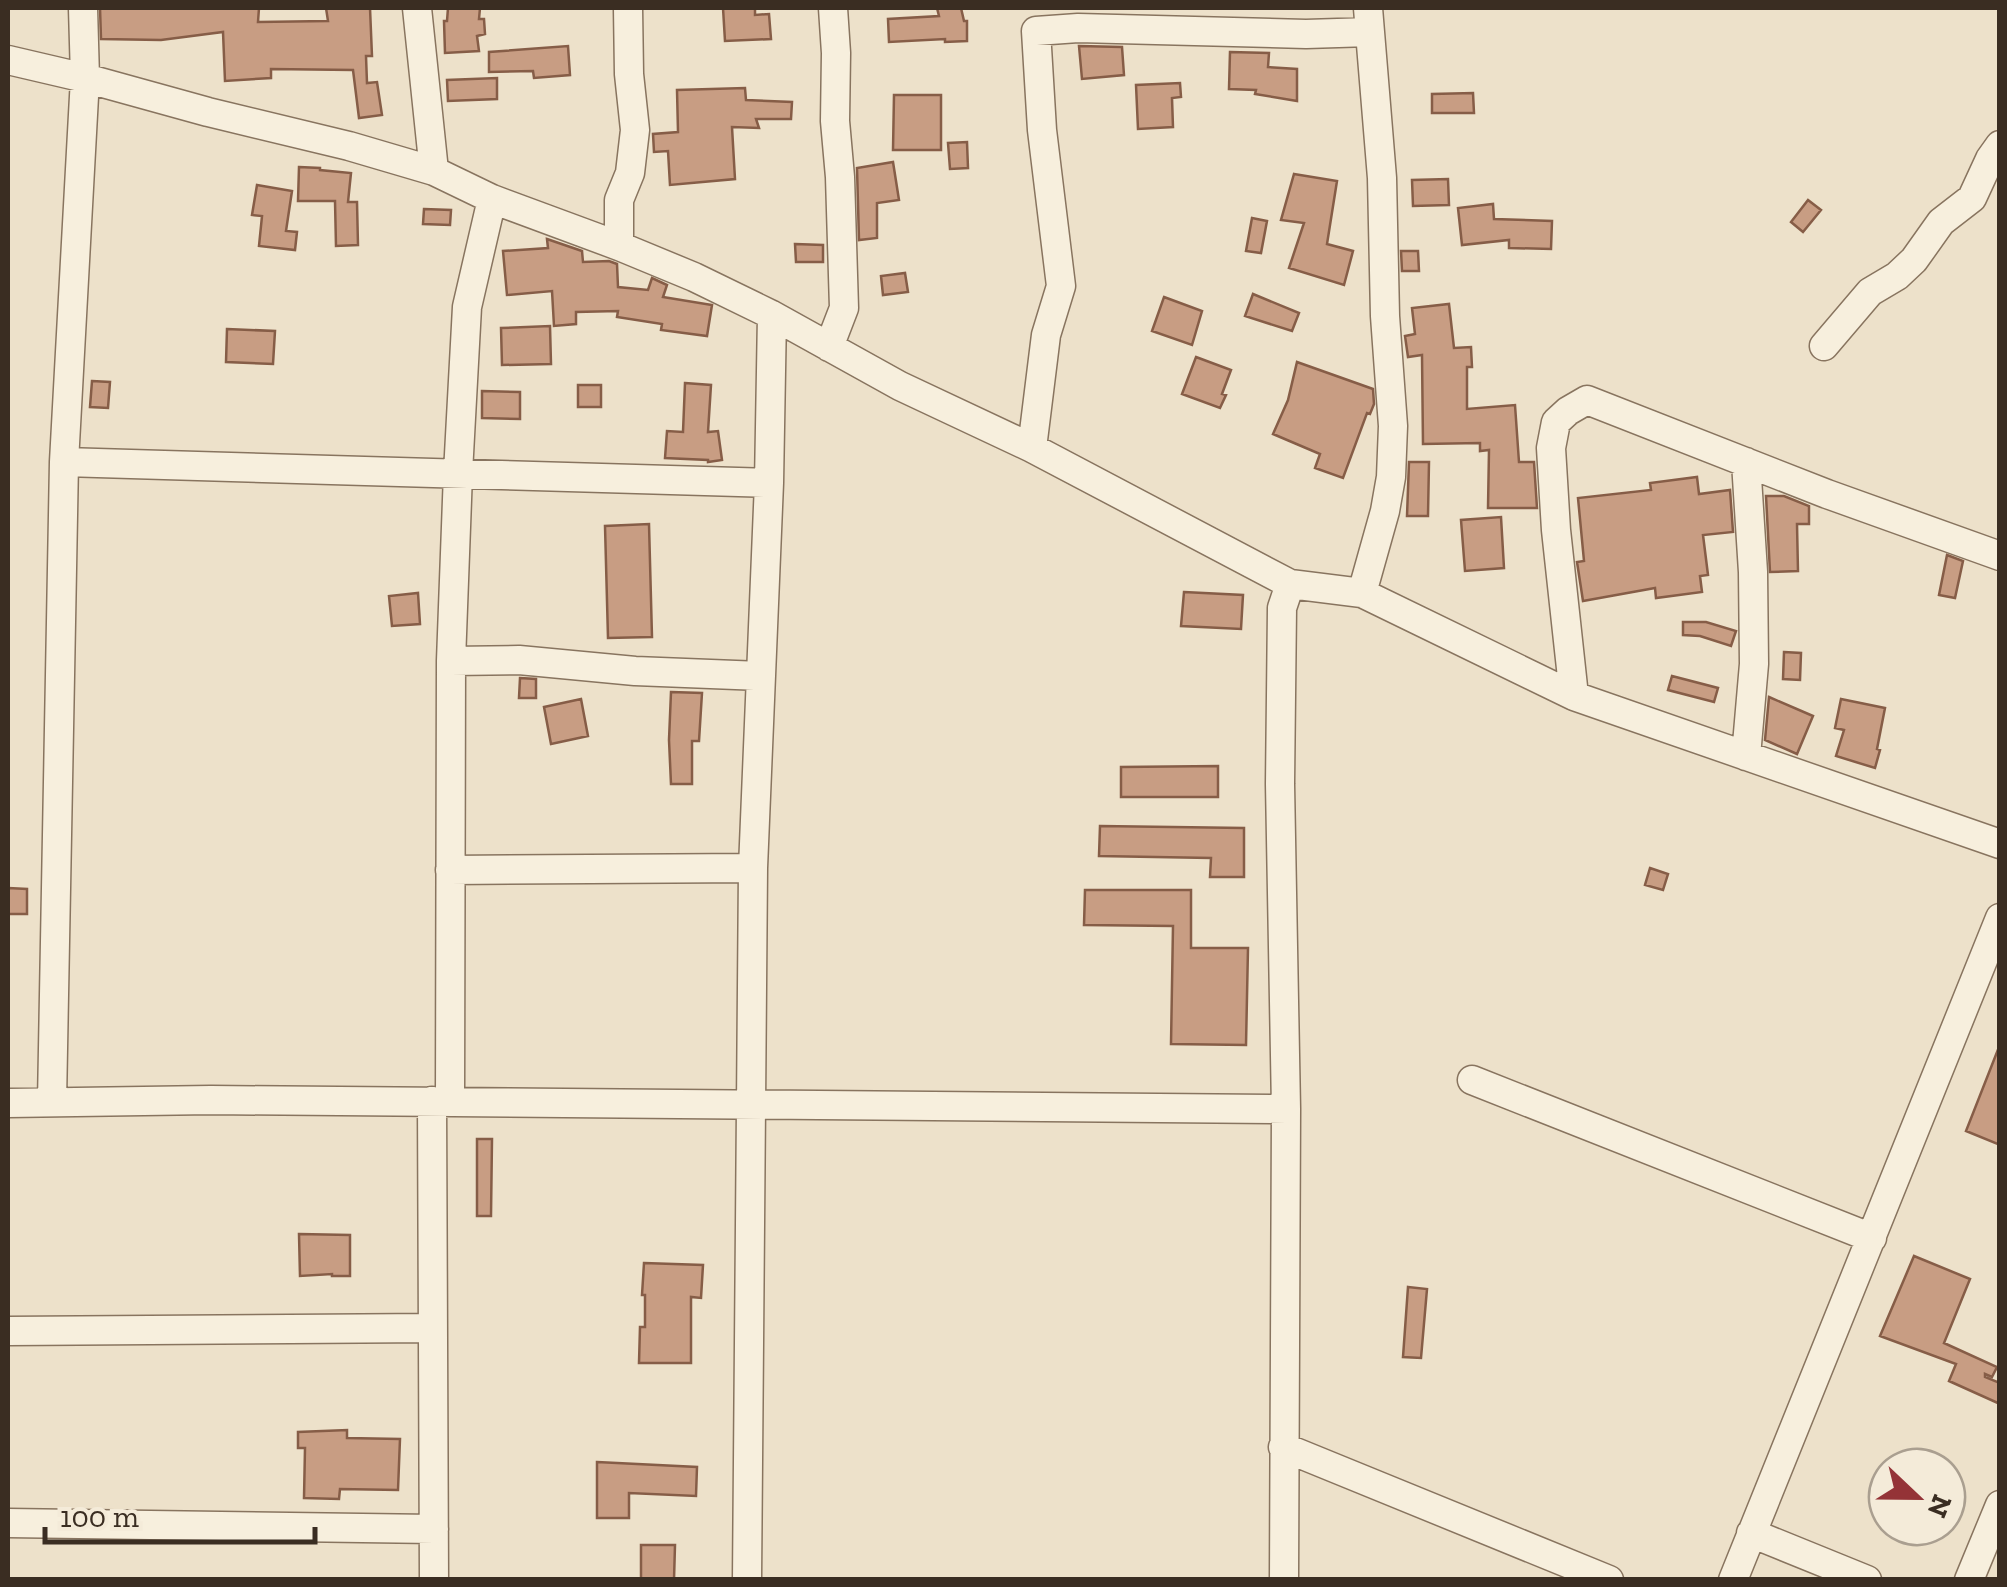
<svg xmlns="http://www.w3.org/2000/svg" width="2007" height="1587" viewBox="0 0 2007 1587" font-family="'Zilla Slab',serif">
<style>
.building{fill:#c89d83;stroke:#865d47;stroke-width:2.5}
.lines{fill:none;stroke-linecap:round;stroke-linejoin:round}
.minor-casing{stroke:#88745f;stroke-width:31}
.minor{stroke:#f7efdd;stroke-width:28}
</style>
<rect width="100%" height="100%" fill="#ede1ca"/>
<path class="building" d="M100 8H259L258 22 328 21 326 8H370L372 56H366L367 83 377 82 382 115 359 118 353 70 271 69V78L225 81 223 32 161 40 101 39Z
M448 8H480L479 19H484L485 34 477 36 479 51 445 53 444 21H447Z
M723 8H755V15L769 14 771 39 725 41Z
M937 8H961L964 21H967V41L945 42V39L889 42 888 19 939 16Z
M568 46 570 75 534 78 533 71 489 72V52Z
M1079 46 1122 47 1124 75 1082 79Z
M1230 52 1269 53 1268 67 1297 69V101L1255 94 1256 90 1229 89Z
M497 78V99L448 101 447 80Z
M1180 83 1181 97 1172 98 1173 127 1138 129 1136 85Z
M745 88 746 100 792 102 791 119H756L759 128 732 127 735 179 670 185 668 151 654 152 653 134 678 132 677 90Z
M1473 93 1474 113H1432V94Z
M894 95H941V150H893Z
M967 142 968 168 950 169 948 143Z
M893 162 899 200 877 203V238L859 240 857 168Z
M299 167 320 168V170L351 173 348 202H357L358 245 336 246 335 201H298Z
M1294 174 1337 181 1327 244 1353 251 1344 285 1289 268 1304 223 1281 220Z
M1448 179 1449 205 1413 206 1412 180Z
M257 185 292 191 286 231 297 232 295 250 259 246 262 216 252 215Z
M1808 200 1821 210 1803 232 1791 222Z
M1493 204 1494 219 1552 221 1551 249 1509 248V240L1462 245 1458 208Z
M424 209 451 210 450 225 423 224Z
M1252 218 1267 221 1261 253 1246 251Z
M547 239 582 251 583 262 609 261 617 264 618 287 648 290 652 278 667 285 663 297 712 305 707 336 661 330 662 324 617 317 618 311 576 312V324L554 326 552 291 507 295 503 251 548 248Z
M795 244 823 245V262H796Z
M1401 251H1418L1419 271H1402Z
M905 273 908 292 883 295 881 276Z
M1253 294 1299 313 1292 331 1245 316Z
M1164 297 1202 311 1192 345 1152 331Z
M1449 304 1454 348 1471 347 1472 367H1467V409L1515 405 1519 462H1534L1537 508H1488L1489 450 1480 451V443L1423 444 1422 355 1408 357 1405 336 1415 334 1412 308Z
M550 326 551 364 502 365 501 328Z
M227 329 275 331 273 364 226 362Z
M1196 357 1231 370 1222 394 1226 395 1220 408 1182 394Z
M1297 362 1373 389 1374 404 1370 414 1367 413 1343 478 1315 468 1320 454 1273 434 1288 400Z
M92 381 110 382 108 408 90 407Z
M685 383 711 385 708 432 718 431 722 460 708 462V460L665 458 667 431 683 432Z
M578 385H601V407H578Z
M482 391 520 392V419L482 418Z
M1409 462H1429L1428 516H1407Z
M1697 477 1699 494 1730 490 1733 532 1703 535 1708 575 1700 576 1702 592 1656 598 1655 588 1583 601 1577 562 1584 561 1578 498 1651 490 1650 483Z
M1766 496H1784L1809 506V524H1797L1798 571 1770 572Z
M1501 517 1504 568 1465 571 1461 520Z
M649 524 652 637 608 638 605 526Z
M1947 555 1963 561 1955 598 1939 595Z
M1184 592 1243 595 1241 629 1181 626Z
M418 593 420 624 392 626 389 596Z
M1683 622H1706L1736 631 1731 646 1700 636 1683 635Z
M1784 652 1801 653 1800 680 1783 679Z
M1672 676 1718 688 1714 702 1668 690Z
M520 678 536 679V698H519Z
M671 692 702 693 699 741H692V784H671L669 740Z
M1769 697 1813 716 1797 754 1765 740Z
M581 699 588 736 551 744 544 707Z
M1841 699 1885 708 1877 749 1880 750 1875 768 1836 756 1844 730 1835 728Z
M1218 766V797H1121V767Z
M1100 826 1244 828V877H1210L1211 858 1099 856Z
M1650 868 1668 874 1663 890 1645 885Z
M8 888 27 889V914H8Z
M1085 890H1191V948H1248L1246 1045 1171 1044 1173 926 1084 925Z
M1999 1047H2000V1145L1966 1131Z
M477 1139H492L491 1216H477Z
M299 1234 350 1235V1276H332V1274L300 1276Z
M1914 1256 1970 1279 1944 1343 1997 1367 1992 1377 1985 1374V1377L2000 1383V1404L1949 1381 1956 1364 1880 1336Z
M644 1263 703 1265 701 1298 691 1297V1363H639L640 1327H645V1295H642Z
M1408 1287 1427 1289 1421 1358 1403 1357Z
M347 1430V1438L400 1439 398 1490 340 1489 339 1499 304 1498 305 1448H298V1432Z
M597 1462 697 1467 696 1496 629 1493V1518H597Z
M641 1545H675L674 1580H641Z"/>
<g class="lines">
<g class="minor-casing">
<path id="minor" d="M417 8 434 171
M8 60 85 78 208 112 349 146 434 171 492 199 619 246 694 277 772 315 900 386 1032 448 1290 584 1362 593 1574 696 2000 844
M619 246V200L630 173 635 130 629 74 628 8
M1824 346 1870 292 1897 276 1914 260 1941 222 1972 198 1990 159 2000 145
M829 347 844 308 840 177 835 121 836 53 833 8
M1032 448 1046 335 1061 286 1042 130 1036 31 1078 28 1306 34 1370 32
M64 462 769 483
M1746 462 1753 572 1754 664 1746 756
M1362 593 1385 511 1391 477 1393 426 1385 316 1382 178 1368 8
M451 661 519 660 635 671 761 676
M1574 696 1556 530 1551 448 1556 422 1568 411 1587 400 1827 494 2000 556
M450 870 753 868
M1472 1080 1872 1238
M432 1101 434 1580
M450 1101 451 661 458 473 467 307 492 199
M52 1102 64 462 85 78 83 8
M8 1103 211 1100 1286 1109
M8 1331 433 1328
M1283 1447 1609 1580
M8 1523 434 1529
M1751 1533 1867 1580
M747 1580 753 868 769 483 772 315
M1284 1580 1286 1109 1280 784 1282 608 1290 584
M1733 1580 2000 918
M1969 1580 2000 1505"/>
</g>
<use href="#minor" class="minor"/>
</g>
<rect width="2007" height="1587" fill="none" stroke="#3a2d22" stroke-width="20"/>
<g transform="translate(1917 1497) rotate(112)"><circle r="48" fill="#f4ebd9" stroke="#aa9f90" stroke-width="2.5"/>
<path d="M0-8L18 38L0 25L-18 38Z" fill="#943337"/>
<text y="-15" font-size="28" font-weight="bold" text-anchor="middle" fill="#3a2d22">N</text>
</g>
<path d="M45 1527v15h270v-15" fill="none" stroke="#3a2d22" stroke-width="5"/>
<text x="60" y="1527" font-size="30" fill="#3a2d22" stroke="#f4ebd9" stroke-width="8" paint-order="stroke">100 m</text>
</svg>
